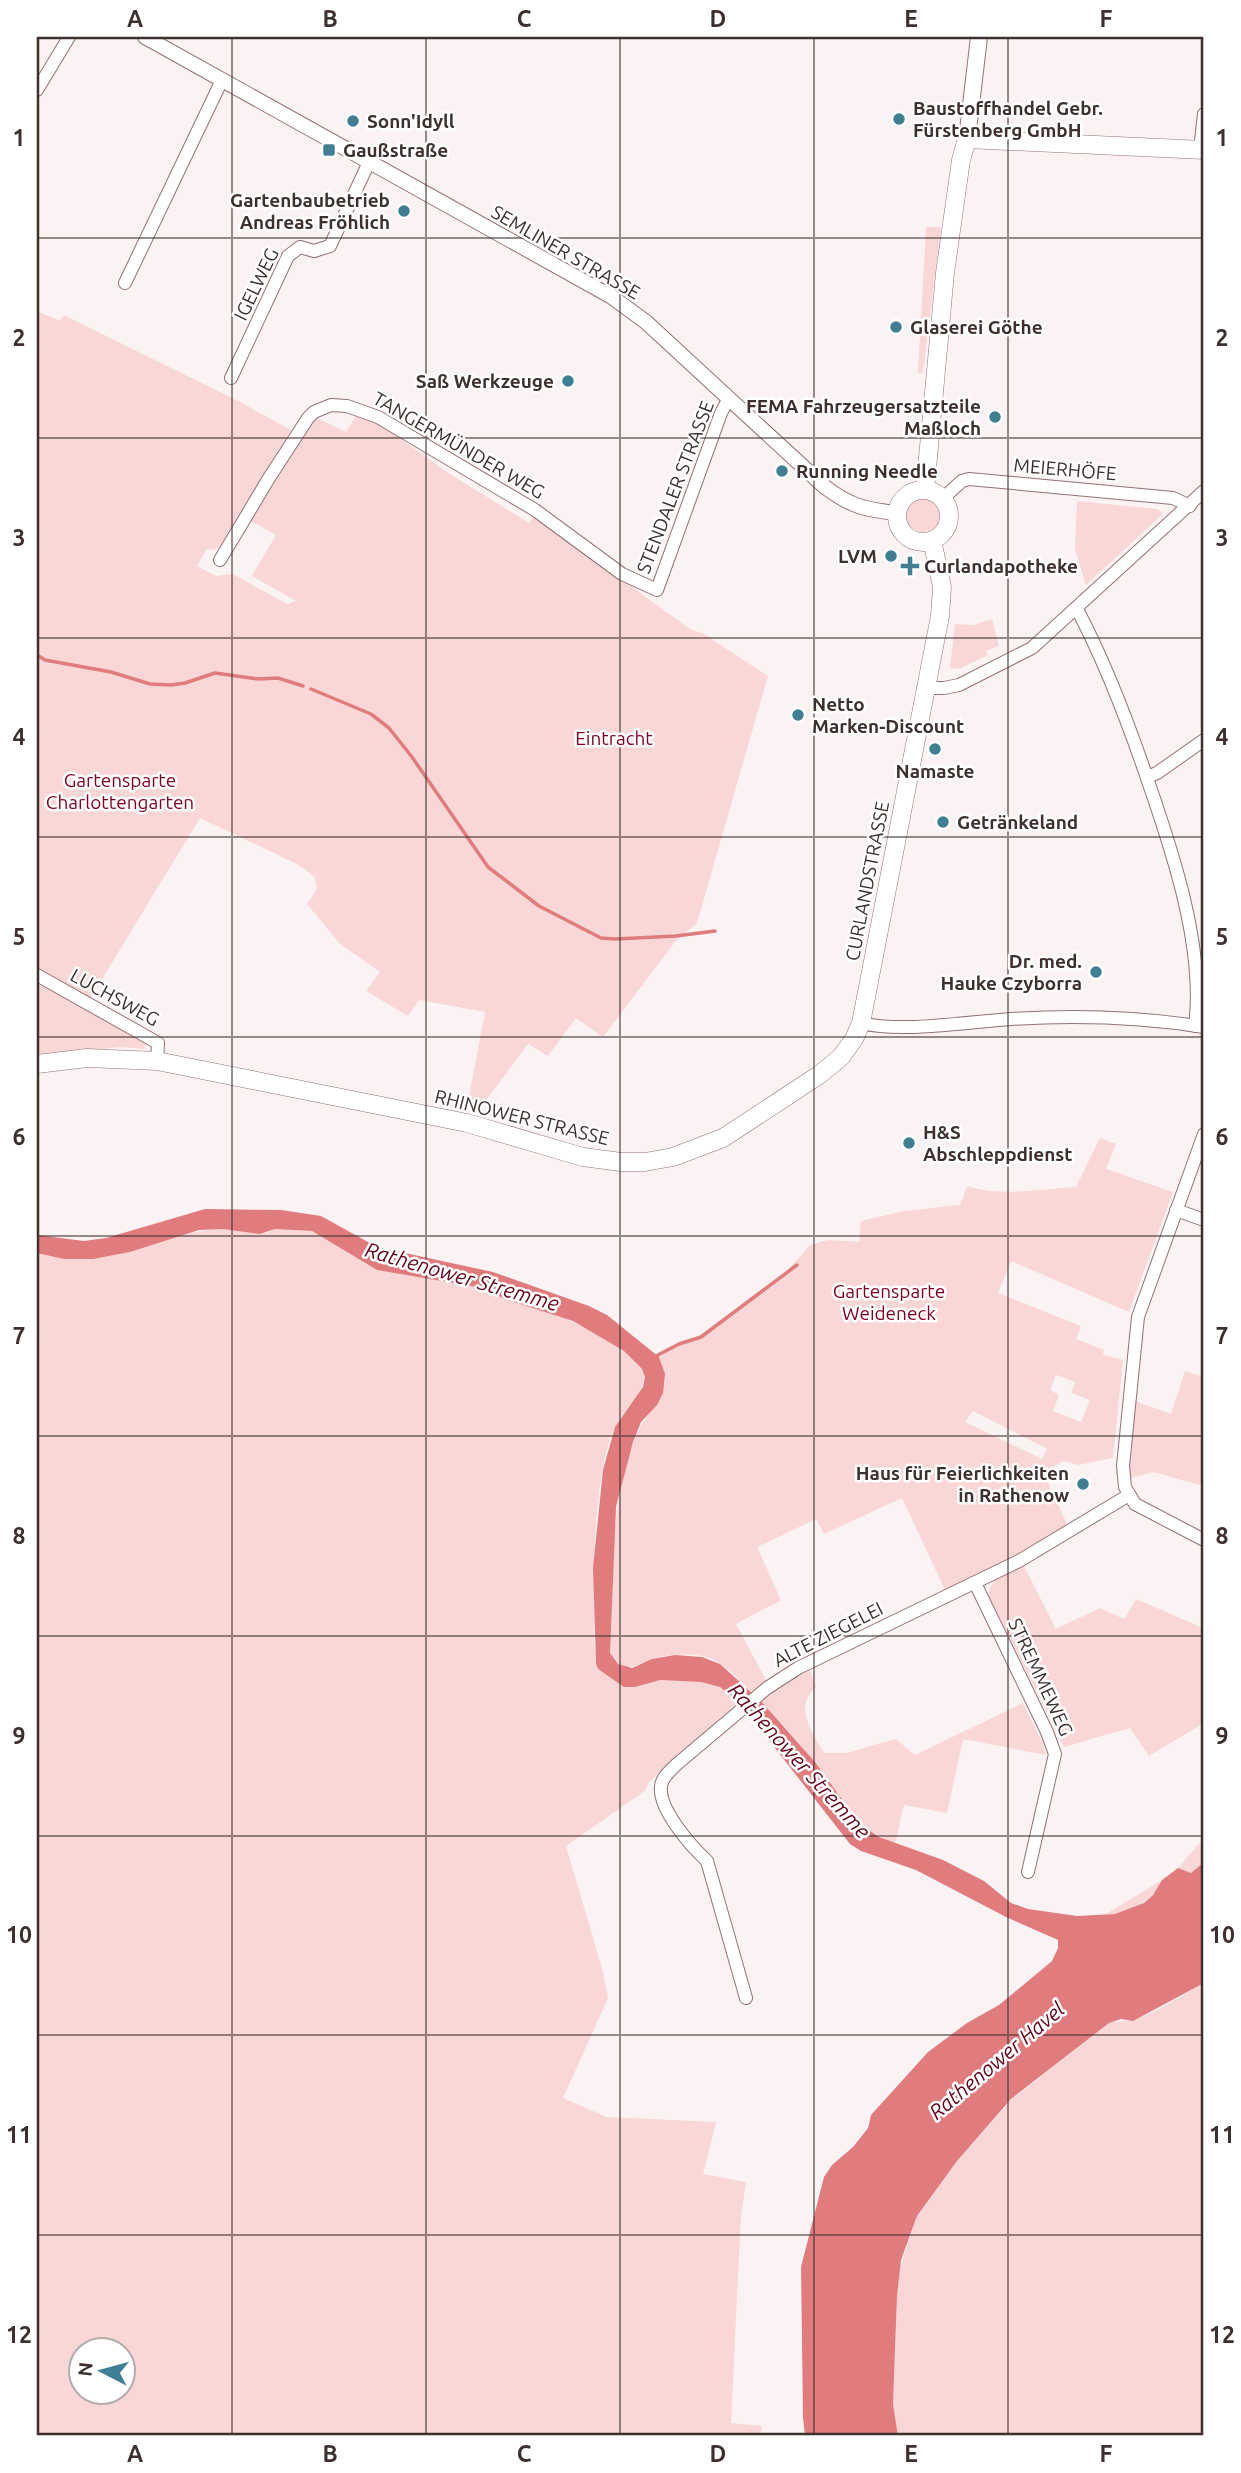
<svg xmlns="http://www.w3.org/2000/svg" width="1241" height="2473" viewBox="0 0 1241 2473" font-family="Ubuntu,sans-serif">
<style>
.green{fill:#f9d7d6;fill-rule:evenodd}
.water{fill:#e07c7e}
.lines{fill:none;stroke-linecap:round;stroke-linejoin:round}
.stream{stroke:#e07c7e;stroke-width:3.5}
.minor-casing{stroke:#937171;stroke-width:14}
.tertiary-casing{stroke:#937171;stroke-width:16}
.secondary-casing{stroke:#937171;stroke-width:18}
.primary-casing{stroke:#937171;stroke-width:19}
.minor{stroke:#fff;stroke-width:12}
.tertiary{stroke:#fff;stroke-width:14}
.secondary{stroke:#fff;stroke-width:16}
.primary{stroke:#fff;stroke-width:18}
.grid{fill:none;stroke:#3f3030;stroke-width:2;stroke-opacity:0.55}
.poi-dot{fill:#3f7e93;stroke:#fff;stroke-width:2.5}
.labels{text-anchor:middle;stroke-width:5;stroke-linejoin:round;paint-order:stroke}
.poi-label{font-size:19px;font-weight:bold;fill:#3f3030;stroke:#fff;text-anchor:start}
.street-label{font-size:19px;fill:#3f3030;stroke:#fff}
.park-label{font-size:19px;fill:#81001e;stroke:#fff}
.water-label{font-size:21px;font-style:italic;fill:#650719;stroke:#fff}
.neatline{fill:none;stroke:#3f3030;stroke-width:2.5}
.grid-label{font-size:23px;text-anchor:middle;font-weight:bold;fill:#3f3030}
</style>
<rect width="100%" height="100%" fill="#fbf3f3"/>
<path class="green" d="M926 227H941L923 373H918Z
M37 311 60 321 64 315 240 402 291 430 222 544 215 550 207 549 197 566 216 576 233 574 287 604 296 601 252 576 276 535 249 520 299 440 317 418 346 432 358 413 375 421 450 474 529 523 534 516 690 629 704 634 768 676 697 923 675 942 603 1037 576 1018 548 1056 528 1044 479 1110 467 1107 485 1012 419 1000 408 1016 366 991 380 972 340 944 307 904 317 889 315 877 297 864 200 818 90 999 37 970Z
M906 515a17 17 0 1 1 34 0a17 17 0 1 1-34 0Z
M1077 501 1158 509 1163 514 1086 585 1075 549Z
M992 619 999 646 986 651 988 655 959 669 950 668 955 624 974 625Z
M37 979 146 1041 144 1049 120 1047 37 1056Z
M1100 1138 1116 1144 1106 1169 1173 1192 1129 1312 1011 1261 998 1293 1081 1326 1076 1339 1104 1350 1103 1355 1123 1360 1113 1458 1078 1465 1063 1461 1043 1472 1068 1526 995 1567 945 1590 902 1498 824 1534 816 1519 757 1547 781 1600 736 1624 766 1680 752 1692C739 1680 726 1664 709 1658 694 1653 676 1654 660 1657 642 1661 613 1683 609 1646 612 1578 610 1509 633 1444 644 1410 674 1397 659 1357L680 1344 700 1336 788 1270 810 1245 828 1240 859 1242 861 1221 904 1211 960 1205 967 1186C1001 1197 1041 1189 1076 1187ZM1056 1375 1075 1382 1071 1393 1090 1400 1081 1422 1053 1411 1059 1395 1050 1390ZM973 1411 1047 1449 1042 1459 965 1422Z
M223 1229 266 1233 275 1229 312 1231 377 1270 482 1288 505 1299 557 1315 591 1330 624 1351 644 1372C647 1394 617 1417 610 1438 595 1489 593 1557 594 1610 594 1628 593 1647 596 1664L598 1669 625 1687H635L660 1680 701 1682 720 1687 739 1702 648 1783 646 1790 566 1846 603 1972 608 1998 563 2098 607 2117 716 2122 703 2174 746 2182 741 2216 731 2423 762 2426 760 2436H37V1253C69 1260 96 1260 128 1252 160 1244 189 1229 223 1229ZM80 2350H122V2392H80Z
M1185 1371 1204 1377V1486L1153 1472 1128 1479 1135 1401 1171 1414Z
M1023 1564 1056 1629 1100 1608 1124 1619 1136 1599 1203 1628 1204 1723 1149 1756 1130 1728 1064 1747 989 1596C989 1577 1008 1572 1023 1564Z
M810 1670 816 1687C793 1706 812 1732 824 1753H846L896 1739 915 1755 1023 1703 1043 1744 1046 1755 963 1739 947 1813 904 1805 895 1844C849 1824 843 1797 814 1761 797 1740 778 1721 760 1700L785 1682Z
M1204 1838V1862L1191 1873 1178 1868Z
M1162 1880C1152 1901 1130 1915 1106 1914Z
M1204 1983V2436H898L893 2404 897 2296 900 2267 917 2216 957 2161 1011 2100 1109 2023C1117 2020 1125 2022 1132 2020 1152 2016 1184 1994 1204 1983Z"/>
<path class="water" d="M205 1209 281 1210 321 1216 377 1247 493 1272 589 1306 607 1315 659 1357 665 1374 663 1393 657 1405 641 1422 633 1442 616 1507 610 1653 618 1664 632 1668 652 1659 675 1655 702 1657 720 1664 760 1700 815 1762 859 1823 879 1837 943 1860 984 1881 1011 1903 1028 1909 1077 1916 1115 1914 1144 1903 1153 1895 1162 1880 1178 1868 1191 1873 1204 1862V1983L1133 2021 1121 2019 1109 2023 1011 2099 957 2161 917 2216 901 2260 897 2296 893 2404 898 2436H805L803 2417 801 2267 824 2177 832 2165 853 2147 868 2128 871 2115 928 2052 967 2023 999 2005 1052 1961 1058 1948V1940L1006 1917 916 1870 861 1851 850 1844 739 1702 720 1687 701 1682 660 1680 635 1687H624L598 1669 596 1664 593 1568 603 1470 615 1427 643 1387 645 1377 642 1369 624 1351 573 1321 505 1299 482 1288 377 1270 312 1231 275 1229 260 1234 223 1229 199 1230 130 1252 93 1259H64L37 1253V1235L84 1241 106 1238Z"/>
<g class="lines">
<path class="stream" d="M37 655 45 660 111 672 150 684 171 685 185 683 215 673 258 679 278 678 303 686
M311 689 371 714 389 728 412 757 488 867 539 906 601 938 615 939 676 936 715 931
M656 1356 679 1344 701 1337 797 1265"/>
<g class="minor-casing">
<path id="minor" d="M37 90 69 37
M1200 150 1204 114
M125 283 222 80
M231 378 288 256 300 247 314 251 330 246 369 162
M942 499 962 481 969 479 1173 498 1190 506
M220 560 269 478 308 418 314 412 331 405 347 406 378 417 535 510 622 574 657 590 721 413 729 398
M1077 609C1106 664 1128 722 1148 781 1173 853 1205 949 1195 1026
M926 688H944L959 685 1032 648 1204 491
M1147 777 1157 773 1204 740
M37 975 158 1043 157 1061
M861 1023C902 1033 968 1022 1011 1019 1076 1015 1140 1017 1204 1027
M1204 1134 1138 1317 1123 1466 1125 1487 1135 1504 1204 1540
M1176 1210 1204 1220
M975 1583 1047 1732 1055 1754 1028 1872
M746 1998 707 1861C691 1846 658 1809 661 1786 662 1777 671 1770 677 1764L767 1688 798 1668 1019 1561 1129 1495"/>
</g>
<g class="tertiary-casing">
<path id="tertiary" d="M145 37 612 297 646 322 825 487C850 506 866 510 897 513"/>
</g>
<g class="secondary-casing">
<path id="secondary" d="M967 139 979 37"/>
</g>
<g class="primary-casing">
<path id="primary" d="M925 490 945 273 961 160 967 139 1204 150
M897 516a26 26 0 1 1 52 0a26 26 0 1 1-52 0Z
M37 1064 87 1058 157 1061 467 1123 583 1157 621 1162H645L673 1157 723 1138 819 1075 841 1057 854 1039 861 1023 940 616 942 587 932 540"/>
</g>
<use href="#minor" class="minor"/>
<use href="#tertiary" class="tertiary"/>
<use href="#secondary" class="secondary"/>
<use href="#primary" class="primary"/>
</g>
<path class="grid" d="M232 37V2436M426 37V2436M620 37V2436M814 37V2436M1008 37V2436M37 238H1204M37 438H1204M37 638H1204M37 837H1204M37 1037H1204M37 1236H1204M37 1436H1204M37 1636H1204M37 1836H1204M37 2035H1204M37 2235H1204"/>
<g class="poi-dot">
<circle cx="899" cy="119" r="7"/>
<circle cx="353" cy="121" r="7"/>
<rect x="322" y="143" width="14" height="14" rx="3.5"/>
<circle cx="404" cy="211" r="7"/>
<circle cx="896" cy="327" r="7"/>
<circle cx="568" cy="381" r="7"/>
<circle cx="995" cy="417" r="7"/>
<circle cx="782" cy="471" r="7"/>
<circle cx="891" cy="556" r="7"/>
<path d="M906.5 555.5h7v7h7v7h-7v7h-7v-7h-7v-7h7z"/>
<circle cx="798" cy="715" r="7"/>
<circle cx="935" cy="749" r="7"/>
<circle cx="943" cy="822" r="7"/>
<circle cx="1096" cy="972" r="7"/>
<circle cx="909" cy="1143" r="7"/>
<circle cx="1083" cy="1484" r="7"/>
</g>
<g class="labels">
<g class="poi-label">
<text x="913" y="115">Baustoffhandel Gebr.<tspan x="913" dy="22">Fürstenberg GmbH</tspan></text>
<text x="367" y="128">Sonn'Idyll</text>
<text x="343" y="157">Gaußstraße</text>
<text x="390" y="207" text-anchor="end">Gartenbaubetrieb<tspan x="390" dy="22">Andreas Fröhlich</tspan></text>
<text x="910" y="334">Glaserei Göthe</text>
<text x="554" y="388" text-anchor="end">Saß Werkzeuge</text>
<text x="981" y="413" text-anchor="end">FEMA Fahrzeugersatzteile<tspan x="981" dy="22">Maßloch</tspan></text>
<text x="796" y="478">Running Needle</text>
<text x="877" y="563" text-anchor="end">LVM</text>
<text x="924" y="573">Curlandapotheke</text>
<text x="812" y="711">Netto<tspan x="812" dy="22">Marken-Discount</tspan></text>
<text x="935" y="778" text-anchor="middle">Namaste</text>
<text x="957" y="829">Getränkeland</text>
<text x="1082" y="968" text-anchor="end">Dr. med.<tspan x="1082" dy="22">Hauke Czyborra</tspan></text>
<text x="923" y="1139">H&amp;S<tspan x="923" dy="22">Abschleppdienst</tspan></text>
<text x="1069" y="1480" text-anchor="end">Haus für Feierlichkeiten<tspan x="1069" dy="22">in Rathenow</tspan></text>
</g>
<g class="street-label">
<text transform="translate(566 252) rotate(30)" y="7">SEMLINER STRASSE</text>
<text transform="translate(256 284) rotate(-64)" y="7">IGELWEG</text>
<text transform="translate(459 445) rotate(30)" y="7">TANGERMÜNDER WEG</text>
<text transform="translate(1065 469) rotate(5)" y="7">MEIERHÖFE</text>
<text transform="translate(675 487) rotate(-69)" y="7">STENDALER STRASSE</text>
<text transform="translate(867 881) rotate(-79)" y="7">CURLANDSTRASSE</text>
<text transform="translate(115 997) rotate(29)" y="7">LUCHSWEG</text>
<text transform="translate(522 1117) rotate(14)" y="7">RHINOWER STRASSE</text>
<text transform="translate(828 1634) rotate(-27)" y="7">ALTE ZIEGELEI</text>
<text transform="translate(1041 1677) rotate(65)" y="7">STREMMEWEG</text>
</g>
<g class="park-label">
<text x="614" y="745">Eintracht</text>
<text x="120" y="787">Gartensparte<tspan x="120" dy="22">Charlottengarten</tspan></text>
<text x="889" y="1298">Gartensparte<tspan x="889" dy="22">Weideneck</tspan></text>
</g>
<g class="water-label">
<text transform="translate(462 1277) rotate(16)" y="7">Rathenower Stremme</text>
<text transform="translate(799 1761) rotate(48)" y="7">Rathenower Stremme</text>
<text transform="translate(997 2061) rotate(-40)" y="7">Rathenower Havel</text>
</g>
</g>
<rect width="1241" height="2473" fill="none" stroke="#ffffff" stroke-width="77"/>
<g transform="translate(102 2371) rotate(276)"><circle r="33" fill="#ffffff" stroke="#b2acac" stroke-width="2"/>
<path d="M0-5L12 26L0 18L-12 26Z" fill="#3f7e93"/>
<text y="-10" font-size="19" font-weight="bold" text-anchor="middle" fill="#3f3030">N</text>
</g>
<rect x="38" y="38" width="1164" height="2396" class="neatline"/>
<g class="grid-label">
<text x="135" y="27">A</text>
<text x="330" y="27">B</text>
<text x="524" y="27">C</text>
<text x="718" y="27">D</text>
<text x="911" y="27">E</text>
<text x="1106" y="27">F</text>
<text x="19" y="146">1</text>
<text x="1222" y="146">1</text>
<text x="19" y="346">2</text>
<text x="1222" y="346">2</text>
<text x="19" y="546">3</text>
<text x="1222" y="546">3</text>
<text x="19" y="745">4</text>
<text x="1222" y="745">4</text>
<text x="19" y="945">5</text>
<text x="1222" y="945">5</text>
<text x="19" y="1145">6</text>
<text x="1222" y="1145">6</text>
<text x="19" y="1344">7</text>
<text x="1222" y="1344">7</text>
<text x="19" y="1544">8</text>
<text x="1222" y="1544">8</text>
<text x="19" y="1744">9</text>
<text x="1222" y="1744">9</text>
<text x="19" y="1943">10</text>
<text x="1222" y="1943">10</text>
<text x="19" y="2143">11</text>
<text x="1222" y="2143">11</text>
<text x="19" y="2343">12</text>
<text x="1222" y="2343">12</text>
<text x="135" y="2462">A</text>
<text x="330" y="2462">B</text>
<text x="524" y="2462">C</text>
<text x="718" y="2462">D</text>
<text x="911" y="2462">E</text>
<text x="1106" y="2462">F</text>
</g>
</svg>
